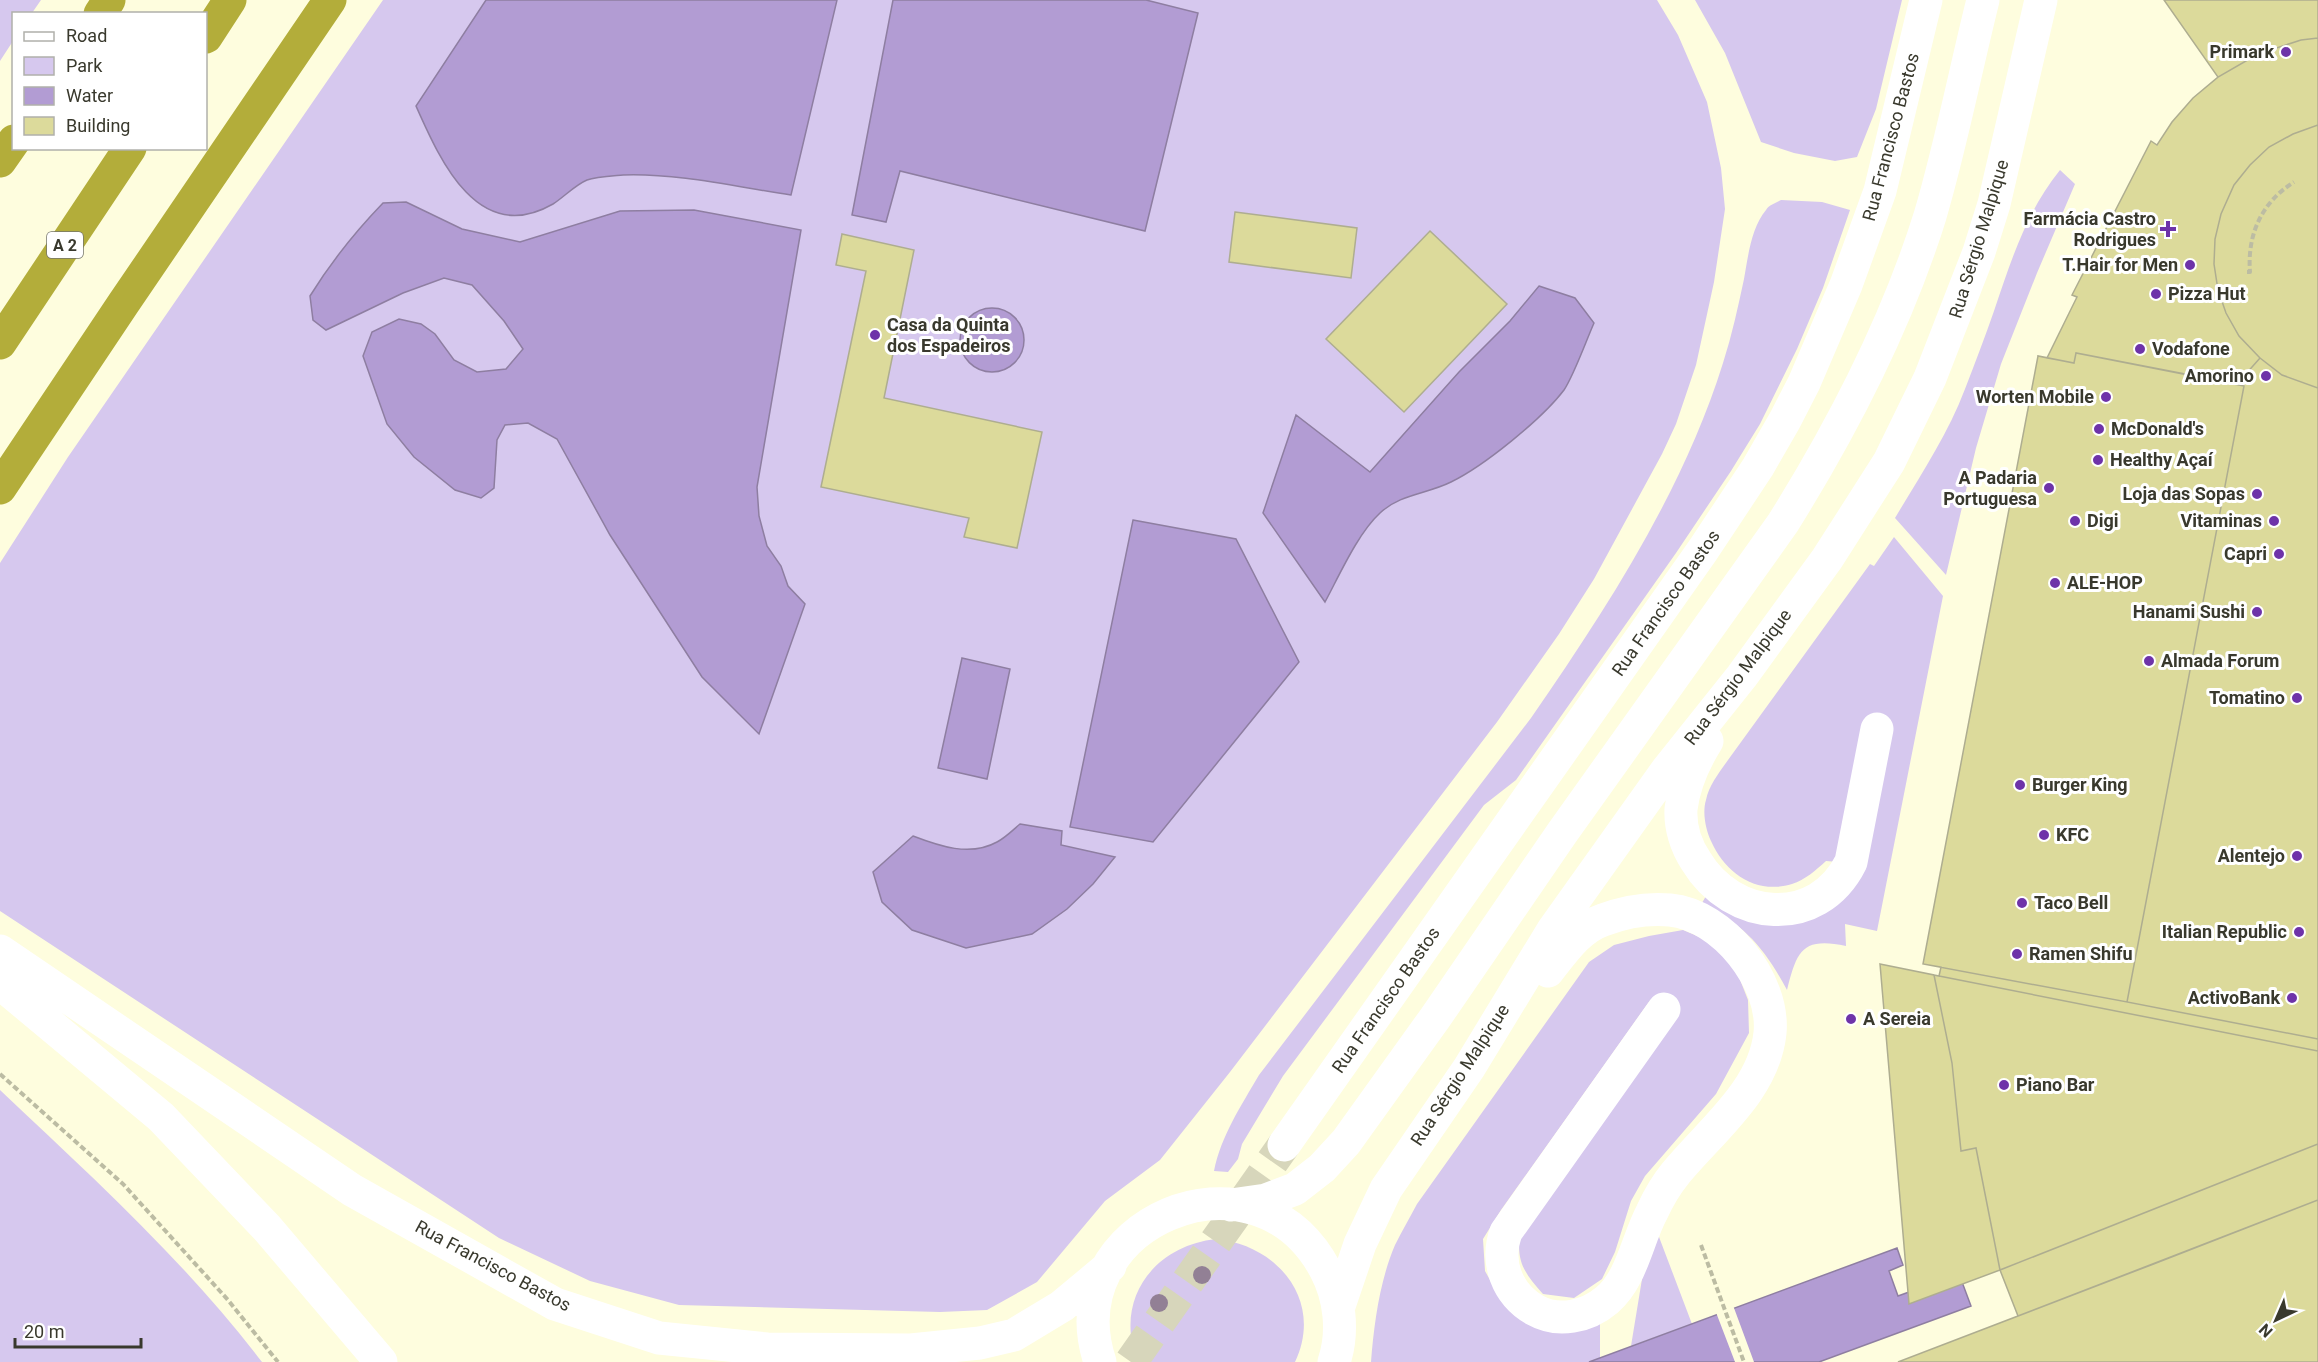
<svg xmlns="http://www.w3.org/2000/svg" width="2318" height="1362" viewBox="0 0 2318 1362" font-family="Roboto,sans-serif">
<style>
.green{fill:#d6c8ee}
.water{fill:#b29cd3;stroke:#8e7ea1;stroke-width:1.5}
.pier{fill:#fefdde}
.building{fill:#dcda9b;stroke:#aead90;stroke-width:1.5}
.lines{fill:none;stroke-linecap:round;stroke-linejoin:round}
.minor-tunnel{stroke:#d7d6bb;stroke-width:33;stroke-dasharray:33 16;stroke-linecap:butt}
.path{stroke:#bcbca3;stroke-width:4;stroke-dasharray:6 3;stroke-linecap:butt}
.minor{stroke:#fff;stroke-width:33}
.highway{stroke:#b3ad3a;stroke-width:33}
.tree{fill:#928095}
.poi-dot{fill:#6e33a9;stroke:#fff;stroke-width:2}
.labels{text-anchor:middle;stroke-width:6;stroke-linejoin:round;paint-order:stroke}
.shield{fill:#fff;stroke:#74746c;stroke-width:1.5}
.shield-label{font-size:16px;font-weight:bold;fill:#39392d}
.poi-label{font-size:18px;font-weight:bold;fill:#39392d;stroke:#fff;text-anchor:end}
.street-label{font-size:18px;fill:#39392d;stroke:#fff}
</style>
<rect width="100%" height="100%" fill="#fefdde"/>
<path class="green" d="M0 0H41L32 13 14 14 13 41 0 61Z
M383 0H1657L1678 35 1707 102 1721 168 1725 209 1714 282 1696 365 1676 424 1662 454 1594 579 1559 634 1497 722 1230 1072 1160 1160 1105 1201 1037 1282 987 1310 940 1312 679 1305 590 1281 499 1238 0 911V563L68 457Z
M1695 0H1902L1876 109 1857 157 1835 161 1794 153 1761 142 1725 53Z
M2060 170 2075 184 2037 273 2001 364 1976 448 1946 575 1895 518C1920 476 1948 434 1965 389 1975 363 1985 337 1994 311 2011 261 2026 212 2060 170Z
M1781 200 1822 202 1850 210 1823 288 1797 349 1760 424 1731 471 1676 553 1516 780 1484 805 1283 1076 1242 1144 1238 1159 1228 1172 1214 1171C1221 1136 1241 1106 1259 1075L1531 718C1607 608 1683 491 1723 363 1732 335 1738 307 1744 279 1748 257 1751 228 1766 210 1769 205 1776 203 1781 200Z
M1894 537 1943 596 1877 931 1845 924 1846 946C1802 937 1797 951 1787 990 1764 947 1745 926 1702 903L1706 896 1774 921 1838 862 1826 861C1816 870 1805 880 1792 884 1756 895 1725 873 1711 841 1706 830 1702 813 1706 800 1709 785 1719 773 1728 760L1870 564 1874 566Z
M1683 930 1709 941 1737 972 1748 1000 1749 1033 1716 1094 1645 1176 1631 1201 1615 1252 1602 1279 1574 1298 1543 1294C1523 1272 1515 1259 1521 1229L1651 999 1501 1210 1483 1239 1485 1271 1500 1298 1600 1318V1358L1589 1362H1371C1374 1323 1380 1280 1395 1245 1402 1231 1410 1217 1417 1204L1589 962 1614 945 1649 936Z
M0 1090C92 1177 185 1261 262 1362H0Z
M1656 1229 1692 1324 1631 1346 1642 1279Z
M1216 1239C1278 1245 1324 1301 1295 1362H1138C1113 1301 1153 1246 1216 1239Z"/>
<path class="water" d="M486 0H837L791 195C737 187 677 173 623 175 613 176 596 177 587 180 575 185 564 197 553 204 478 247 440 160 416 106Z
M893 0H1146L1198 13 1145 231 900 171 886 222 852 215Z
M406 202 462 229 520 242 620 211 694 210 801 230 757 487 759 516 767 546 781 566 788 586 805 604 759 734 702 677 610 535 557 439 528 423 505 425 497 440 494 488 481 498 455 490 414 457 387 424 363 356 372 332 399 319 421 324 435 334 454 360 477 372 506 369 523 349 504 321 472 285 444 278 403 293 326 330 313 320 310 296C331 262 355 232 383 203Z
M1539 286 1575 298 1594 323C1586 341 1574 375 1564 390 1542 419 1484 466 1451 482 1427 494 1400 494 1380 513 1358 533 1339 576 1325 602L1263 513 1296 415 1370 472 1459 372 1510 321Z
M960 340a32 32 0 1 1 64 0a32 32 0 1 1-64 0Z
M1133 520 1236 539 1299 662 1153 842 1070 827Z
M962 658 1010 669 987 779 938 768Z
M1020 824 1062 831 1061 845 1115 857 1093 884 1067 909 1032 934 966 948 912 930 882 902 873 872 913 836C939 846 970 857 997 842 1005 838 1013 830 1020 824Z
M1897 1248 1903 1265 1889 1271 1898 1296 1959 1274 1971 1306 1819 1362H1589Z"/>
<path class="pier" d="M1733 1305 1734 1308 1754 1362H1735L1717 1315 1716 1312Z"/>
<path class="building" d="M2164 0H2318V1362H1898L2018 1316 2000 1270 1976 1148 1961 1151 1952 1063 1934 975 1939 976 1941 967 1923 964 2038 356 2047 358 2077 297 2072 295 2151 141 2157 145 2172 122 2193 98 2218 77Z
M2318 38V125L2293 134 2269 147 2250 165 2234 185 2221 214 2215 239 2214 264 2218 290 2226 313 2239 336 2260 358 2237 384 2076 353 2074 363 2047 358 2077 297 2072 295 2151 141 2157 145 2172 122 2193 98 2218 77 2258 54 2301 40Z
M1235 212 1357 228 1351 278 1229 262Z
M1430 231 1507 304 1404 412 1326 339Z
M842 234 914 250 884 398 1042 432 1017 548 964 537 969 518 821 487 866 271 836 265Z
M2076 353 2244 386 2127 1002 1923 964 2038 356 2074 363Z
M2260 358 2282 375 2318 388V1039L2127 1002 2244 386 2237 384Z
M1880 964 1934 975 1952 1063 1961 1151 1976 1148 2000 1270 1909 1304Z
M1934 975 2318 1051V1144L2000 1270 1976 1148 1961 1151 1952 1063Z
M2318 1144V1200L2018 1316 2000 1270Z
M2318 1200V1362H1898L2151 1265Z"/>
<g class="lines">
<path class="minor-tunnel" d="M1131 1362 1284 1145"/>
<path class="path" d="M2247 272H2250C2247 234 2262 202 2294 182
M0 1074 123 1184 228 1300 278 1362
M1701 1245 1744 1362"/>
<path class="minor" d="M1707 741C1694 762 1684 784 1681 809 1680 827 1686 846 1696 861 1732 921 1817 930 1851 862L1877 729
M0 951 352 1190 555 1304 659 1338 767 1349 911 1350 980 1343 1014 1335 1062 1306 1110 1266
M1548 971C1563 952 1579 928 1603 920 1624 912 1648 908 1670 910 1723 915 1775 981 1770 1033 1764 1091 1710 1131 1675 1174 1666 1185 1658 1199 1652 1212 1637 1240 1632 1279 1607 1300 1587 1317 1558 1323 1535 1310 1507 1294 1495 1262 1506 1232L1664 1009
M0 983 161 1117 267 1228 381 1362
M1284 1145 1703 550 1758 467 1785 420 1804 383 1846 285 1880 191 1926 0
M1231 1205 1266 1200 1295 1189 1322 1168 1346 1142 1435 1018 1562 833 1783 523C1843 427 1896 325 1930 216 1951 145 1965 72 1983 0
M1338 1309 1360 1244 1386 1189 1469 1068 1553 930 1667 770 1742 676 1827 559 1889 462 1930 378 1979 252 1994 204 2041 0
M1100 1362C1054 1224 1254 1137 1325 1269 1340 1297 1344 1332 1334 1362"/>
<path class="highway" d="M100 14 109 0
M206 37 230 0
M0 161 14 141
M0 343 130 148
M0 488 123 304 330 0"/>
</g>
<g class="tree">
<circle cx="1202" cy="1275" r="9"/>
<circle cx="1159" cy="1303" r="9"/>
</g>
<g class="poi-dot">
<circle cx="2286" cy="52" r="6"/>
<path d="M2165 220h6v6h6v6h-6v6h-6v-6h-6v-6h6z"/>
<circle cx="2190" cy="265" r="6"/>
<circle cx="2156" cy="294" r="6"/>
<circle cx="875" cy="335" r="6"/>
<circle cx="2140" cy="349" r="6"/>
<circle cx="2266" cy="376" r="6"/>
<circle cx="2106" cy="397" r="6"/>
<circle cx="2099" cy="429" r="6"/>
<circle cx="2098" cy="460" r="6"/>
<circle cx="2049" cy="488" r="6"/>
<circle cx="2257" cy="494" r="6"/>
<circle cx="2075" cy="521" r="6"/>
<circle cx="2274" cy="521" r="6"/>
<circle cx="2279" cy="554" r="6"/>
<circle cx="2055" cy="583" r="6"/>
<circle cx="2257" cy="612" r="6"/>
<circle cx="2149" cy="661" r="6"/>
<circle cx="2297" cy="698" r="6"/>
<circle cx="2020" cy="785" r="6"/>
<circle cx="2044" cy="835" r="6"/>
<circle cx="2297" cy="856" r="6"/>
<circle cx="2022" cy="903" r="6"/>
<circle cx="2299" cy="932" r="6"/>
<circle cx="2017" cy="954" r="6"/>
<circle cx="2292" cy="998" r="6"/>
<circle cx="1851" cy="1019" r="6"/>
<circle cx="2004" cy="1085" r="6"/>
</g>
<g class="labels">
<rect class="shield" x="47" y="232" width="36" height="26" rx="4.5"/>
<g class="shield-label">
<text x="65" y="251">A 2</text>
</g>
<g class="poi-label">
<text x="2274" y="58">Primark</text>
<text x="2156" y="225">Farmácia Castro<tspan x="2156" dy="21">Rodrigues</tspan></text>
<text x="2178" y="271">T.Hair for Men</text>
<text x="2168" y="300" text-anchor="start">Pizza Hut</text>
<text x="887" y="331" text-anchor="start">Casa da Quinta<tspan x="887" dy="21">dos Espadeiros</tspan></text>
<text x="2152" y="355" text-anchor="start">Vodafone</text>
<text x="2254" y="382">Amorino</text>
<text x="2094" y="403">Worten Mobile</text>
<text x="2111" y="435" text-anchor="start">McDonald's</text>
<text x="2110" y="466" text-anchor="start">Healthy Açaí</text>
<text x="2037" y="484">A Padaria<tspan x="2037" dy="21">Portuguesa</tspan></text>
<text x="2245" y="500">Loja das Sopas</text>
<text x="2087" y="527" text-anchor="start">Digi</text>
<text x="2262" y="527">Vitaminas</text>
<text x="2267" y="560">Capri</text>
<text x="2067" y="589" text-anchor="start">ALE-HOP</text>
<text x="2245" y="618">Hanami Sushi</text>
<text x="2161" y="667" text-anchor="start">Almada Forum</text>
<text x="2285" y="704">Tomatino</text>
<text x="2032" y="791" text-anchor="start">Burger King</text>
<text x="2056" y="841" text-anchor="start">KFC</text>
<text x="2285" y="862">Alentejo</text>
<text x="2034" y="909" text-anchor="start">Taco Bell</text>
<text x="2287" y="938">Italian Republic</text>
<text x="2029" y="960" text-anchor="start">Ramen Shifu</text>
<text x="2280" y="1004">ActivoBank</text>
<text x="1863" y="1025" text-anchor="start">A Sereia</text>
<text x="2016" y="1091" text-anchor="start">Piano Bar</text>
</g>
<g class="street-label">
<text transform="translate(1891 137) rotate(-75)" y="6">Rua Francisco Bastos</text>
<text transform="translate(1979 239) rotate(-73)" y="6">Rua Sérgio Malpique</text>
<text transform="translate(1666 603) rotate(-55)" y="6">Rua Francisco Bastos</text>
<text transform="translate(1738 677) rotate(-53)" y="6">Rua Sérgio Malpique</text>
<text transform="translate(1386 1000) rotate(-55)" y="6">Rua Francisco Bastos</text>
<text transform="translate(1460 1075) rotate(-57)" y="6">Rua Sérgio Malpique</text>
<text transform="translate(493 1266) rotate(28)" y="6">Rua Francisco Bastos</text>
</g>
</g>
<rect x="12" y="12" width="195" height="138" fill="#ffffff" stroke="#b0b0ab" stroke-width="1.5"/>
<rect x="24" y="32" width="30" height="9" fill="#ffffff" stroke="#b0b0ab" stroke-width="1.5"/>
<text x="66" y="42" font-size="18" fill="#39392d">Road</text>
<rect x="24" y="57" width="30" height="18" fill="#d6c8ee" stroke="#b0b0ab" stroke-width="1.5"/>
<text x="66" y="72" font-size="18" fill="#39392d">Park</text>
<rect x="24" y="87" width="30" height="18" fill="#b29cd3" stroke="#b0b0ab" stroke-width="1.5"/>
<text x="66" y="102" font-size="18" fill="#39392d">Water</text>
<rect x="24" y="117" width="30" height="18" fill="#dcda9b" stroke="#b0b0ab" stroke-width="1.5"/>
<text x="66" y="132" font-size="18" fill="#39392d">Building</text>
<g transform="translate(2276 1320) rotate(224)" stroke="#ffffff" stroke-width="4.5" paint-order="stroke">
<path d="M0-4.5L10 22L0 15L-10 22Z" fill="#39392d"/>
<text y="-9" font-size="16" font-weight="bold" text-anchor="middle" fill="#39392d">N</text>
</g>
<path d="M15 1338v9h126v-9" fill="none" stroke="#39392d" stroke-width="3"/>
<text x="24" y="1338" font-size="18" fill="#39392d" stroke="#ffffff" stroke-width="4.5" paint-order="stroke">20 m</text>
</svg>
